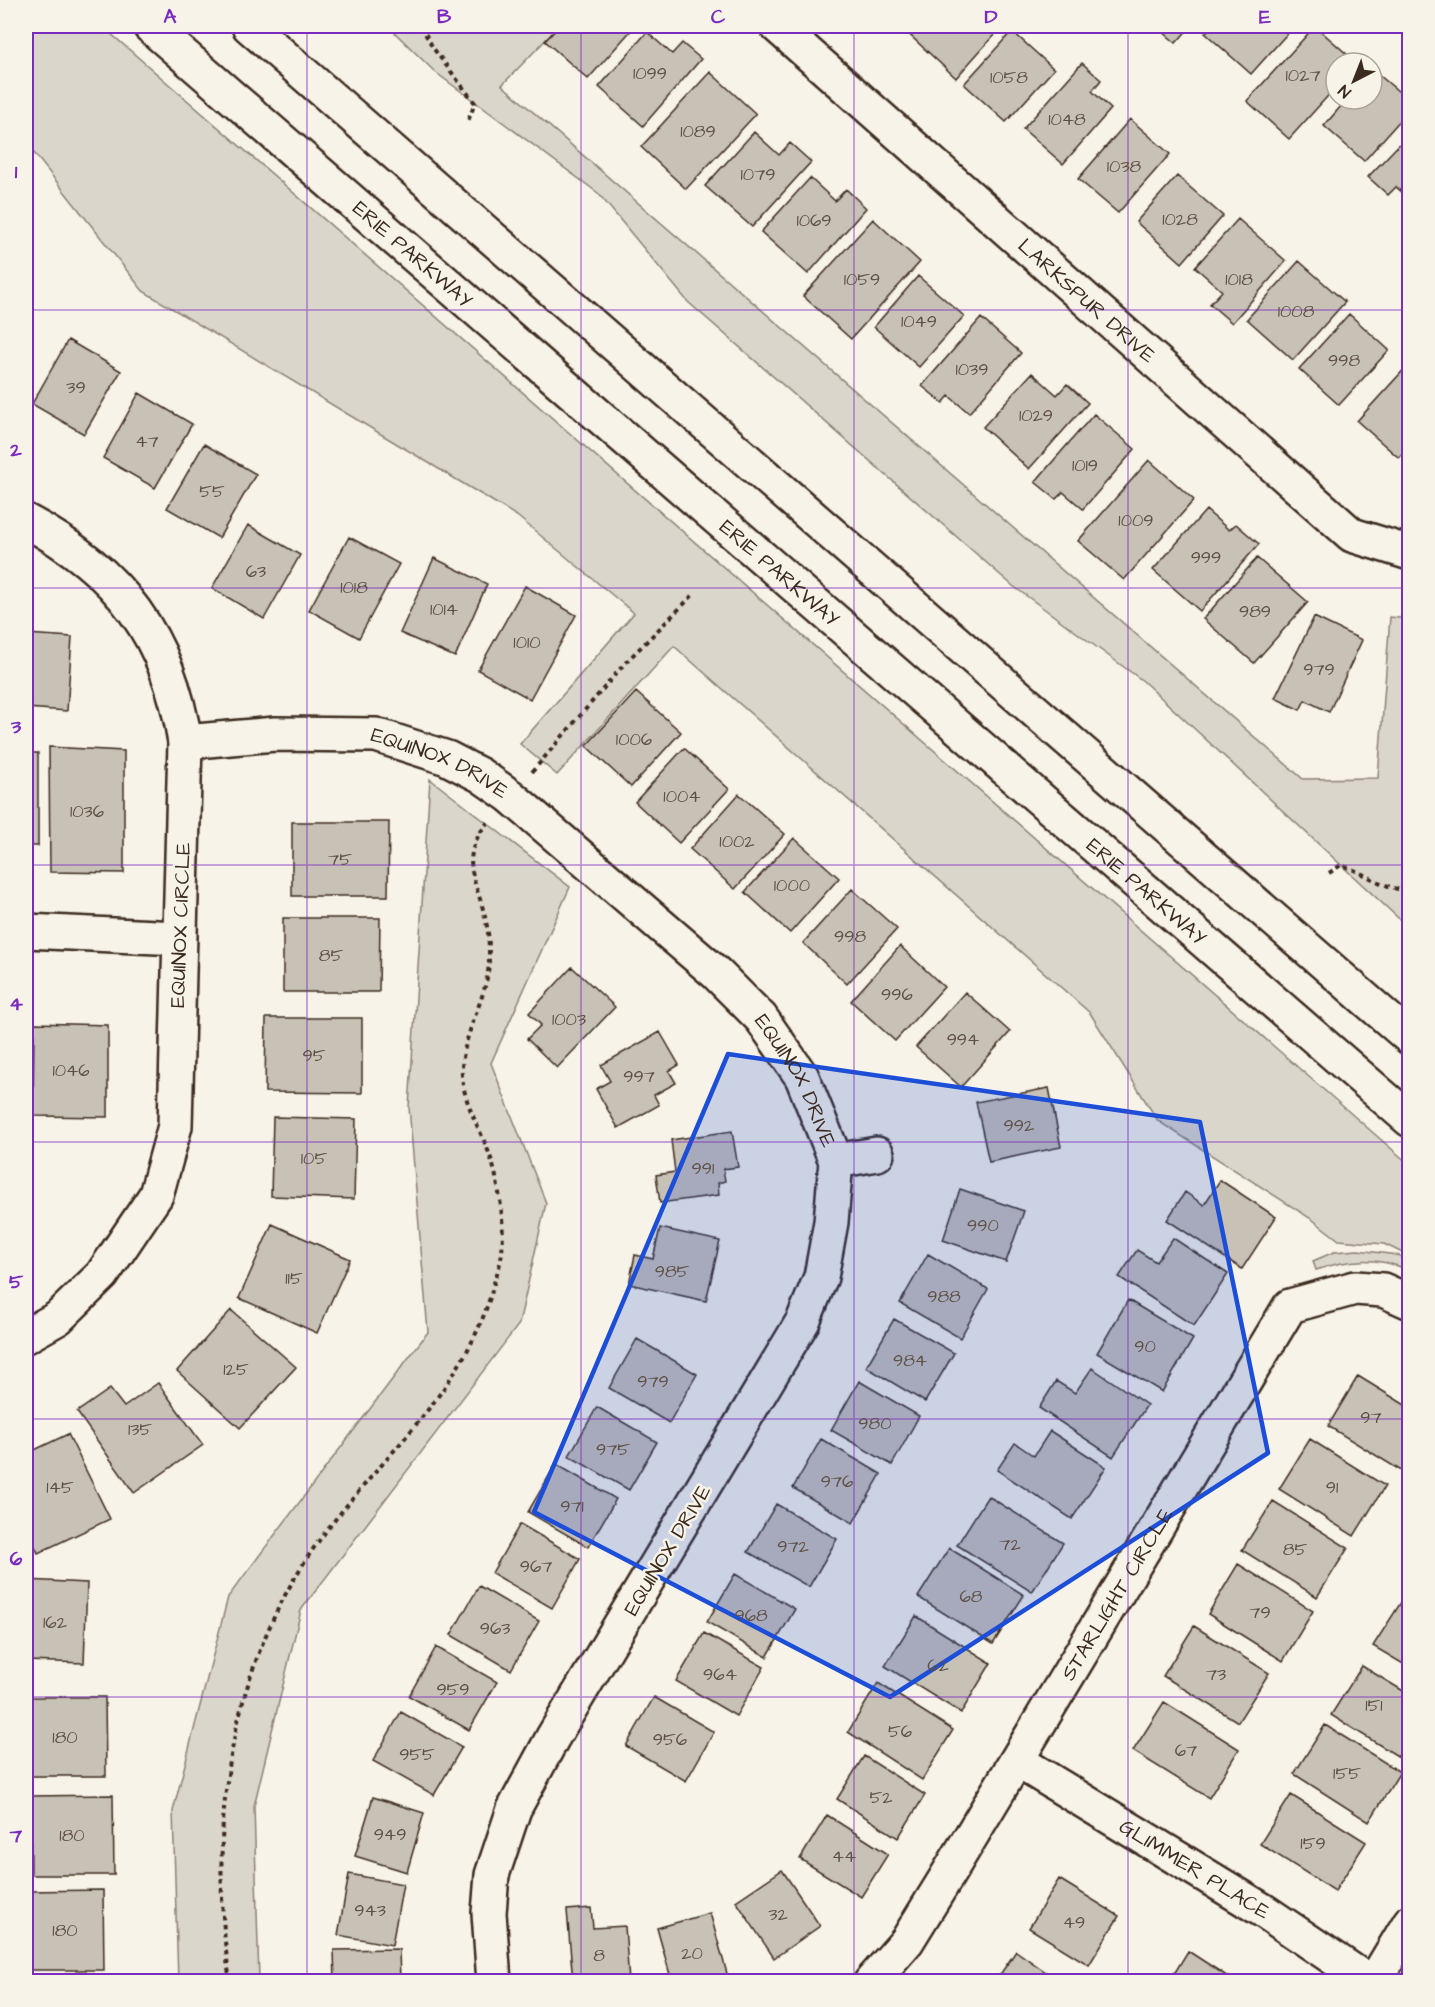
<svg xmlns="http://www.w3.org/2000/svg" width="1435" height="2007" viewBox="0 0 1435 2007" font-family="'Architects Daughter',sans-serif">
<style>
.green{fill:#dbd6cb;stroke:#8b8074;stroke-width:1.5}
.building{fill:#c8c1b6;stroke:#3b2a1e;stroke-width:1.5}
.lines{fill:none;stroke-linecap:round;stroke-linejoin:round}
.minor-casing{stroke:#3b2a1e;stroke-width:38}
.secondary-casing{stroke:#3b2a1e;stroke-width:38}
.path{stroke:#3b2a1e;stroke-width:4;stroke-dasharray:4.5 4.5;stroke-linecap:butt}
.minor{stroke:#f7f3e8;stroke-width:33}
.secondary{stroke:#f7f3e8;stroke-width:33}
.marked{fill:#1d4ed8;fill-opacity:0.2;stroke:#1d4ed8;stroke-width:4.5;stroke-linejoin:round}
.grid{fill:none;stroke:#7b2cbf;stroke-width:1.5;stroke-opacity:0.55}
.labels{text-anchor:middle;stroke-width:5;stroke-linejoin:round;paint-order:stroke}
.number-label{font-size:18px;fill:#5e5044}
.street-label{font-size:21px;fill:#3b2a1e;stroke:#f7f3e8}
.neatline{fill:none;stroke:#7b2cbf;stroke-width:2}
.grid-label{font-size:20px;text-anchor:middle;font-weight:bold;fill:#7b2cbf}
</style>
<rect width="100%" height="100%" fill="#f7f3e8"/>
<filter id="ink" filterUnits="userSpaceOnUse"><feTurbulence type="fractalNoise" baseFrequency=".0167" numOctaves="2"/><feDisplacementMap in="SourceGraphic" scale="12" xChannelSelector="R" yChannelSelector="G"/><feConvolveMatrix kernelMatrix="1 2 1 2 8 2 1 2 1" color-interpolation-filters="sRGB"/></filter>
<g filter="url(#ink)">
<path class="green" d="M26 26H102L1409 1164V1256L1384 1244 1339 1240 1313 1220 1158 1121 1090 1013 674 646 557 775 520 744 634 613 517 516 143 291 26 143Z
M388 26H559L502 85 1303 779 1378 778 1390 617 1409 619V928L1143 681 1013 586 688 302 598 193 435 72Z
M430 779 570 887 491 1063 546 1203 519 1324 301 1610 254 1806 259 1981H178L173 1811 228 1597 428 1332 409 1107Z
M1358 1250 1397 1255 1409 1260V1270C1377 1257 1349 1258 1316 1270L1313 1261 1334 1252Z"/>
<path class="building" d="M559 26H635L588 79 545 41Z
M900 26H1002L956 78Z
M1156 26H1191L1176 43Z
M1212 26H1294L1251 74 1205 33Z
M1315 26 1357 63H1336V87L1289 139 1247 101Z
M1012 31 1054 69 1006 122 964 84Z
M647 32 672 54 682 43 701 59 643 126 599 87Z
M1082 63 1101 80 1092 91 1111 109 1063 164 1023 129Z
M1373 70 1410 101V109L1364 161 1324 126 1347 99H1372Z
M710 72 756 114 686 189 641 147Z
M1130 119 1170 154 1118 213 1078 179Z
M754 132 779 155 790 143 811 162 752 227 705 186Z
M1410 133V199L1396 187 1388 195 1368 177Z
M1177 176 1223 216 1182 263 1136 222Z
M810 178 835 201 846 189 866 208 808 274 761 232Z
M873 219 920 262 851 339 803 296Z
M1238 219 1286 261 1232 323 1210 304 1222 291 1195 267Z
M1299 261 1345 302 1293 360 1247 319Z
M918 276 964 316 919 367 874 327Z
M1349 314 1389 350 1339 405 1299 369Z
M981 318 1021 353 969 413 949 396 943 403 922 386Z
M68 340 121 371 84 434 32 404Z
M1410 363V446L1399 458 1357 421Z
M1032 373 1057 395 1067 384 1088 403 1029 469 983 427Z
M139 393 192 424 155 488 103 458Z
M1094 414 1135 449 1083 509 1063 492 1056 499 1035 482Z
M204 444 256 474 219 538 167 508Z
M1149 460 1194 500 1124 580 1078 541Z
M1206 510 1229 530 1236 524 1259 544 1200 611 1153 570Z
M248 525 300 555 264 619 212 588Z
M349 537 399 564 359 638 309 610Z
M434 558 487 584 455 657 400 633Z
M1257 558 1308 602 1254 663 1203 619Z
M525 586 576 615 530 699 478 670Z
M1314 617 1362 640 1329 712 1305 700 1300 710 1275 698Z
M26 634 72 637 67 711 26 708Z
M636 692 681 732 631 787 586 746Z
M49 747 124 751V873L50 872Z
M684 748 729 789 679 843 635 802Z
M26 753H38V846H26Z
M739 794 785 834 735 889 690 849Z
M292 822H389L388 896H292Z
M794 838 839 878 790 933 745 892Z
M852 889 897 929 847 984 803 943Z
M283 918H380L379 992H283Z
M900 946 944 987 895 1041 851 1001Z
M572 967 615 1007 557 1068 527 1039 541 1025 529 1013Z
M965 992 1010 1032 961 1087 916 1047Z
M266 1018H362V1093L265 1092Z
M34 1023 108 1025V1117L33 1116Z
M660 1032 679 1065 669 1071 676 1083 654 1095 659 1105 618 1128 596 1089 610 1081 601 1065Z
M1049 1088 1061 1147 989 1162 976 1102Z
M273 1117 356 1119 354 1199 271 1196Z
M732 1131 738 1167 723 1169 725 1181 718 1183 719 1195 660 1203 656 1175 675 1172 671 1140Z
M1220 1180 1276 1217 1242 1269 1167 1220 1185 1192 1204 1205Z
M960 1189 1024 1211 1006 1262 943 1240Z
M272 1224 350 1259 317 1333 239 1298Z
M660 1228 720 1241 706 1301 629 1284 635 1255 653 1259Z
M1173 1238 1228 1274 1194 1326 1119 1277 1137 1250 1156 1262Z
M928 1254 988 1289 960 1338 900 1303Z
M1128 1300 1193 1339 1162 1392 1097 1353Z
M231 1310 296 1367 240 1428 177 1371Z
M894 1319 954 1353 925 1402 866 1367Z
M637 1339 697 1374 669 1423 609 1388Z
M1092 1368 1147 1405 1113 1457 1039 1408 1056 1381 1075 1393Z
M1358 1376 1410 1408V1462L1403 1472 1328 1426Z
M859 1381 919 1416 892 1465 831 1430Z
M158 1383 203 1445 134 1493 77 1412 110 1389 124 1407Z
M597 1407 657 1442 629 1490 569 1456Z
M1050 1431 1106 1467 1072 1519 997 1470 1015 1443 1034 1456Z
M68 1434 110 1519 38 1553 26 1527V1454Z
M821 1439 881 1474 853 1523 793 1488Z
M1310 1439 1385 1486 1354 1536 1279 1489Z
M556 1464 616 1499 588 1547 528 1512Z
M988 1496 1063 1543 1032 1592 957 1545Z
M1273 1501 1348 1548 1317 1597 1242 1550Z
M776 1504 837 1539 809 1587 748 1552Z
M520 1524 580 1559 552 1608 492 1573Z
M949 1548 1024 1595 993 1644 918 1597Z
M1238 1564 1313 1611 1283 1661 1208 1614Z
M735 1574 795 1609 767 1657 707 1622Z
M26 1580 87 1583 84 1663 26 1661Z
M479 1586 539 1621 511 1670 451 1635Z
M1405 1596 1410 1600V1668L1373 1646Z
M916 1616 991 1663 961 1713 885 1666Z
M1194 1626 1269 1673 1238 1722 1163 1676Z
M704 1633 764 1667 736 1716 676 1681Z
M436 1647 497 1682 469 1730 409 1696Z
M1362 1666 1410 1695V1758L1407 1762 1331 1715Z
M878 1683 953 1730 922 1780 848 1732Z
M26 1697H105L106 1776H26Z
M654 1697 714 1732 686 1781 626 1746Z
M1164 1702 1239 1749 1209 1798 1133 1751Z
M401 1712 462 1747 434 1795 373 1761Z
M1325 1725 1400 1772 1369 1822 1294 1774Z
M864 1756 925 1795 898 1838 837 1799Z
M113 1795 114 1875H31L30 1796Z
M1291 1795 1366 1842 1335 1891 1260 1844Z
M373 1797 424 1813 407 1872 355 1856Z
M827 1815 888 1854 861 1897 800 1859Z
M782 1870 820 1926 774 1958 736 1901Z
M349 1874 403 1884 392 1945 338 1935Z
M1059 1879 1119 1916 1089 1965 1029 1928Z
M103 1890 104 1970H26V1891Z
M591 1908 593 1928 625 1926 629 1982H573L567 1910Z
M710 1913 728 1977 712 1982H672L657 1928Z
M399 1949 400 1982H335L334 1950Z
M1016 1951 1060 1982H995Z
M1188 1951 1236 1982H1169Z"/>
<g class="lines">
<g class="minor-casing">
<g id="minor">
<path id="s1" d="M777 26 1352 535 1410 553"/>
<path d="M26 521C119 570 169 637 185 742L175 1126 156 1195 102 1275 58 1318 26 1336"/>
<path id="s2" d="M185 742 275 734 376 735 447 758 480 775 510 796 716 973 761 1018 802 1077 836 1161 831 1222 821 1277 803 1321 553 1737 514 1809 492 1875 489 1913 494 1982"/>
<path d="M26 931 179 938"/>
<path d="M836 1161 877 1154"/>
<path id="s3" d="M1018 1761 1264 1911 1369 1982"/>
<path id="s4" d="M871 1982 907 1941 944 1881 1290 1306 1355 1288 1383 1290 1410 1302"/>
<path d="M1374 1982 1410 1922"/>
</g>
</g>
<g class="secondary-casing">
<g id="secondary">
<path id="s5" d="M150 26 1410 1120"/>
<path d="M249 26 1410 1038"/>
</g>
</g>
<path class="path" d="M421 26 433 48 475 103 468 121
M1410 723V746
M532 772 626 662 693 595
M1329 873 1341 865C1364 872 1386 890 1410 891
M230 1982C206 1821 230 1650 334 1521 394 1446 470 1380 494 1283 497 1273 501 1263 502 1252 505 1225 499 1179 489 1153 479 1127 464 1103 462 1076 460 1035 489 998 489 959 489 947 489 933 486 922 478 880 456 861 488 822"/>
<use href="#minor" class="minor"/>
<use href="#secondary" class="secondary"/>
</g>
</g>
<path class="marked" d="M728 1054 1200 1122 1268 1453 890 1697 534 1512Z"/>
<path class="grid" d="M307 26V1982M581 26V1982M854 26V1982M1128 26V1982M26 310H1410M26 588H1410M26 865H1410M26 1142H1410M26 1419H1410M26 1697H1410"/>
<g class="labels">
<g class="number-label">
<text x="650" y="79">1099</text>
<text x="1303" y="81">1027</text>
<text x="1009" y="83">1058</text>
<text x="1067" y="125">1048</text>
<text x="698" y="137">1089</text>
<text x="1124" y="172">1038</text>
<text x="758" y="180">1079</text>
<text x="1180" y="225">1028</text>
<text x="814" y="226">1069</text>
<text x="862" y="285">1059</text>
<text x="1239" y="285">1018</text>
<text x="1296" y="317">1008</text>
<text x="919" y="327">1049</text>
<text x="1344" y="366">998</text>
<text x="972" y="375">1039</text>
<text x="76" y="393">39</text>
<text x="1036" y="421">1029</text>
<text x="147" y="447">47</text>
<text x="1085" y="471">1019</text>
<text x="212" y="497">55</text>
<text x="1136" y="526">1009</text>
<text x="1206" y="563">999</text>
<text x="256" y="577">63</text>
<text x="354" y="593">1018</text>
<text x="444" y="615">1014</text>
<text x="1255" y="617">989</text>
<text x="527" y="648">1010</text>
<text x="1319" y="675">979</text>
<text x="634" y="745">1006</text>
<text x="682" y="802">1004</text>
<text x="87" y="817">1036</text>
<text x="737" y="847">1002</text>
<text x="340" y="865">75</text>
<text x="792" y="891">1000</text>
<text x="850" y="942">998</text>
<text x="331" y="961">85</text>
<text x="897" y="1000">996</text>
<text x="569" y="1025">1003</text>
<text x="963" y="1045">994</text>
<text x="314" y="1061">95</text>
<text x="71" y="1076">1046</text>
<text x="639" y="1082">997</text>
<text x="1019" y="1131">992</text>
<text x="314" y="1164">105</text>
<text x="703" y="1174">991</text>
<text x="983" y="1231">990</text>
<text x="672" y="1277">985</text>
<text x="294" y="1284">115</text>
<text x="944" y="1302">988</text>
<text x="1145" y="1352">90</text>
<text x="910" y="1366">984</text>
<text x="236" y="1375">125</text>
<text x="653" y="1387">979</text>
<text x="1371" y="1423">97</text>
<text x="875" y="1429">980</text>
<text x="140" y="1435">135</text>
<text x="613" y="1455">975</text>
<text x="837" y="1487">976</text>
<text x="60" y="1493">145</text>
<text x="1332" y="1493">91</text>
<text x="572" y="1512">971</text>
<text x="1010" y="1550">72</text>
<text x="793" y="1552">972</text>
<text x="1295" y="1555">85</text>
<text x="536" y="1572">967</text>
<text x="971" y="1602">68</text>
<text x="1260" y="1618">79</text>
<text x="751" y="1621">968</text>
<text x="55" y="1628">162</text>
<text x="495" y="1634">963</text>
<text x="938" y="1671">62</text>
<text x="720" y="1680">964</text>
<text x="1216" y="1680">73</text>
<text x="453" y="1695">959</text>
<text x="1374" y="1711">151</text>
<text x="900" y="1737">56</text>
<text x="65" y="1743">180</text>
<text x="670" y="1745">956</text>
<text x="1186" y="1756">67</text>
<text x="417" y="1760">955</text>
<text x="1347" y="1779">155</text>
<text x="881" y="1803">52</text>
<text x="390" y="1840">949</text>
<text x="72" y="1841">180</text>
<text x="1313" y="1849">159</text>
<text x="844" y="1862">44</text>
<text x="370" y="1916">943</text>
<text x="778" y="1920">32</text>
<text x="1074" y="1928">49</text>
<text x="65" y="1936">180</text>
<text x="692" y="1959">20</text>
<text x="599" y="1961">8</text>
</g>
<g class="street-label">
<text dy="7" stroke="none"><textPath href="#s5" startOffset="348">ERIE PARKWAY</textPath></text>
<text dy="7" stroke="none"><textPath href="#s1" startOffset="414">LARKSPUR DRIVE</textPath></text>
<text dy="7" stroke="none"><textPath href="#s5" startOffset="834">ERIE PARKWAY</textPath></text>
<text dy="7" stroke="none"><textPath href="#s2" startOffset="261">EQUINOX DRIVE</textPath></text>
<text dy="7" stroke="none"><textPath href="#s5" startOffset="1320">ERIE PARKWAY</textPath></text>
<text transform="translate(180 925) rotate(-88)" y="7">EQUINOX CIRCLE</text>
<text dy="7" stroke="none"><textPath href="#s2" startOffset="747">EQUINOX DRIVE</textPath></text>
<text transform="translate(667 1550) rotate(-59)" y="7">EQUINOX DRIVE</text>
<text dy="7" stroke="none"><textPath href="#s4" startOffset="460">STARLIGHT CIRCLE</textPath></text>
<text dy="7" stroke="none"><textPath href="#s3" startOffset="207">GLIMMER PLACE</textPath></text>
</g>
</g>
<rect width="1435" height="2007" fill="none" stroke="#f7f3e8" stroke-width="66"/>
<g transform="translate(1354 81) rotate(222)"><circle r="28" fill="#f7f3e8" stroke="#aca397" stroke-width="1.5"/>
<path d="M0-4.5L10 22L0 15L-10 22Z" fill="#3b2a1e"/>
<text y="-9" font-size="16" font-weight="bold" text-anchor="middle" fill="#3b2a1e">N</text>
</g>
<rect x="33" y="33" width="1369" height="1941" class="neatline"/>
<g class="grid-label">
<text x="170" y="23">A</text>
<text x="444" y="23">B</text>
<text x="718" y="23">C</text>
<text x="991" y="23">D</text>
<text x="1265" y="23">E</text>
<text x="16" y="178">1</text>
<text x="16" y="456">2</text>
<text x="16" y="733">3</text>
<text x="16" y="1010">4</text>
<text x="16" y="1288">5</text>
<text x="16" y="1565">6</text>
<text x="16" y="1842">7</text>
</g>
</svg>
